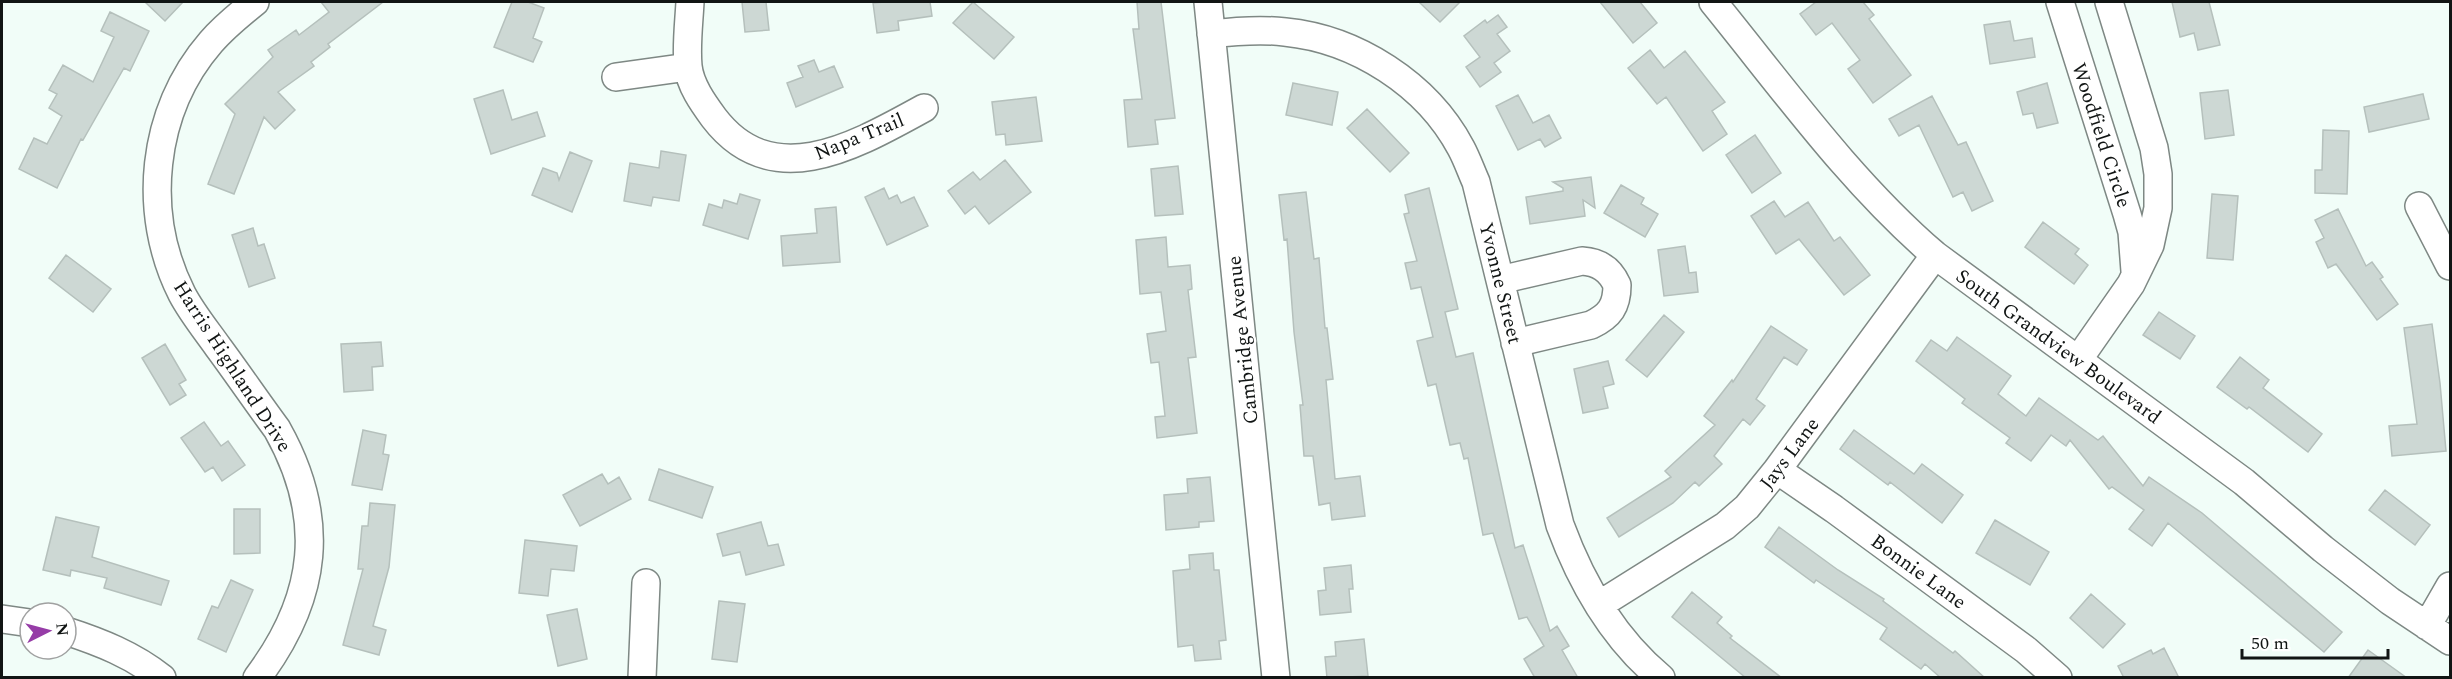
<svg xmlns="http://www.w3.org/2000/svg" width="2452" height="679" viewBox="0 0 2452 679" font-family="Spectral,serif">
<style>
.building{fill:#cdd8d4;stroke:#b5c0bc;stroke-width:1.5}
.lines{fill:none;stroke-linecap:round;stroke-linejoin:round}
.minor-casing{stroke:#7e8884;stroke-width:30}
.minor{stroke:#fff;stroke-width:27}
.labels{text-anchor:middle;stroke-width:4.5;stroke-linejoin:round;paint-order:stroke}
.street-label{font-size:20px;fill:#111514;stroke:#fff}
</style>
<rect width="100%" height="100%" fill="#f1fdf8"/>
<path class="building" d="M145 2H183L165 21Z
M321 2H383L328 44 330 47 311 62 314 66 278 92 295 110 275 129 264 117 234 194 208 184 235 114 225 104 273 57 268 50 296 30 299 35 329 12Z
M512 2H528L544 8 533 38 542 42 533 62 494 47Z
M742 2H766L769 30 745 32Z
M884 2H930L932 16 898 21 899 30 877 33 873 3Z
M973 2 1014 37 994 59 953 23Z
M1137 2H1161L1175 118 1155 120 1158 144 1128 147 1124 100 1142 99 1133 29H1139Z
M1419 2H1460L1440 22Z
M1600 2H1640L1657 23 1633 43Z
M1816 2H1863L1874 15 1869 19 1911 75 1873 103 1848 69 1860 60 1832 23 1816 35 1800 14Z
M2172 2H2209L2220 45 2198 50 2194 33 2180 37Z
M110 12 149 31 130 71 124 68 83 140 81 139 57 188 19 169 34 138 47 144 62 116 49 108 57 94 49 90 63 65 93 82 114 37 101 31Z
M1498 15 1507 27 1497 34 1510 51 1494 63 1501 72 1480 87 1466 67 1480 57 1464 36 1485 20 1487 23Z
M2010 21 2014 41 2032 38 2035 57 1990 64 1984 25Z
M1650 50 1664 68 1685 51 1725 102 1712 111 1727 134 1703 151 1666 97 1657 104 1628 68Z
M814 60 819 72 834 66 843 87 796 107 787 83 803 77 798 66Z
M1293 83 1338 92 1332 125 1286 115Z
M2047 83 2058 123 2037 128 2033 113 2023 115 2017 92Z
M503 90 512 120 537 112 545 136 491 154 474 99Z
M2228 90 2234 135 2205 139 2200 93Z
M2423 94 2429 119 2369 132 2364 107Z
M1518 95 1533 123 1549 115 1561 138 1545 147 1540 139 1518 150 1496 106Z
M1932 96 1958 145 1966 142 1993 201 1972 211 1963 192 1953 197 1919 125 1899 136 1889 119Z
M1036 97 1042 141 1006 145 1005 134 996 135 992 102Z
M1367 109 1409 153 1390 172 1347 128Z
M2323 130 2349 131 2347 194 2315 193V170H2322Z
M1755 135 1781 173 1752 193 1726 155Z
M661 151 686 155 679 201 653 197 651 206 624 201 630 163 659 168Z
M570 152 592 161 572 212 532 195 543 168 557 173 559 180Z
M1005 160 1031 192 989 224 975 206 965 214 948 191 973 172 980 180Z
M1178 166 1183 214 1155 216 1151 169Z
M1591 177 1595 208 1583 200 1585 216 1530 224 1526 197 1563 191V188L1553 182Z
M1621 185 1644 198 1641 204 1658 214 1645 237 1604 213Z
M884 188 889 199 897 195 901 203 914 197 928 226 887 245 865 197Z
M1429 188 1458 309 1445 312 1456 357 1473 353 1515 548 1523 545 1550 631 1557 626 1569 646 1562 650 1578 678H1535L1524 659 1544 646 1527 617 1519 619 1493 533 1483 535 1468 458 1464 459 1460 443 1450 445 1436 384 1428 386 1417 341 1433 337 1421 287 1411 289 1405 263 1417 261 1404 214 1409 213 1405 195Z
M1306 192 1314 259 1319 258 1325 328H1327L1333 379 1326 380 1335 479 1360 476 1365 516 1332 520 1330 503 1319 505 1313 456H1304L1300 405H1303L1294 332 1287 239 1284 240 1279 195Z
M740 194 760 200 748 239 703 225 709 204 722 208 724 200 737 204Z
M2212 194 2238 196 2233 260 2207 258Z
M1774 201 1785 217 1808 202 1834 241 1840 237 1870 275 1844 295 1799 239 1776 254 1751 216Z
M836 207 840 262 783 266 781 236 817 233 815 209Z
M2338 209 2366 266 2372 262 2383 277 2380 279 2398 304 2377 320 2336 264 2328 268 2316 242 2324 238 2315 220Z
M2043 222 2079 249 2075 254 2088 265 2074 284 2025 247Z
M253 228 258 246 264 244 275 278 249 287 232 235Z
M1166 237 1168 267 1190 265 1192 289 1188 290 1196 357 1188 358 1197 433 1157 438 1155 417 1165 416 1159 362 1151 363 1147 334 1166 331 1161 292 1140 294 1136 240Z
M1685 246 1689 273 1696 272 1698 292 1664 296 1658 250Z
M66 255 111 289 93 312 49 278Z
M2159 312 2195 336 2180 359 2143 335Z
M1664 315 1684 332 1647 377 1626 360Z
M2432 324 2440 383 2446 451 2392 456 2389 426 2417 424 2404 328Z
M1771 326 1807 350 1797 365 1784 357 1756 399 1765 406 1750 425 1743 419 1714 456 1722 464 1699 486 1695 482 1673 503 1619 537 1607 518 1671 477 1665 471 1715 425 1704 416 1732 380 1733 382Z
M1957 337 2011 376 1998 394 2026 416 2039 398 2098 440 2103 436 2143 486 2149 477 2202 513 2342 632 2324 652 2168 523 2152 546 2129 529 2144 510 2112 487 2109 489 2070 440 2066 446 2051 435 2031 461 2006 443 2010 438 1962 403 1965 399 1916 361 1931 340 1947 351Z
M381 342 383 366 372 367 373 390 344 392 341 344Z
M165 344 186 380 179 384 186 395 170 405 142 358Z
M2240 357 2269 380 2263 388 2322 434 2308 452 2249 407 2247 409 2217 387Z
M1608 361 1614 384 1603 387 1608 408 1583 413 1574 369Z
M204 422 221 446 228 441 245 465 222 481 213 467 205 472 181 438Z
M363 430 386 435 383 454 389 455 382 490 352 485Z
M1854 430 1914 474 1922 464 1963 495 1942 523 1890 482 1888 485 1840 449Z
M659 469 713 487 702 518 649 500Z
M602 474 608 484 619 477 631 499 580 526 563 495Z
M1210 477 1214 521 1199 522V527L1166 530 1164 495 1188 493 1187 479Z
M2385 490 2430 525 2415 545 2369 510Z
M370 503 395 505 389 567 373 626 386 630 379 655 343 645 363 569H358L362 526H368Z
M234 509H260V553L234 554Z
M56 517 99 527 92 557 169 581 161 605 104 588 107 578 71 570 70 576 43 570Z
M1995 520 2049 552 2030 585 1976 553Z
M761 522 768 546 778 544 784 565 746 575 740 552 723 556 717 534Z
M1779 527 1838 570 1884 599 1883 601 1953 653 1955 651 1985 678H1941L1925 664 1921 669 1880 639 1887 628 1816 580 1814 583 1765 547Z
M525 540 577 546 574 571 551 569 548 596 519 593Z
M1213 553 1214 570H1219L1226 640 1219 641 1221 659 1195 661 1193 645 1178 647 1173 571 1190 569 1189 555Z
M1351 565 1353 589H1349L1351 612 1320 615 1318 591 1326 590 1324 568Z
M231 580 253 590 226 652 198 639 212 606 218 608Z
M1692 592 1722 617 1717 623 1732 636 1730 638 1782 678H1746L1672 617Z
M2091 594 2125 624 2103 648 2070 618Z
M719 601 745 604 737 662 712 659Z
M577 609 587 659 558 666 547 615Z
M1364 639 1368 676 1327 678 1325 657 1336 656 1335 642Z
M2164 648 2179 678H2124L2118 666 2151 650 2153 654Z
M2368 650 2407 678H2348Z"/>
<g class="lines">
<g class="minor-casing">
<path id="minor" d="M255 2C240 14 224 27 211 42 151 111 141 213 182 294 192 313 206 330 218 347 238 374 257 402 277 429 327 518 318 597 257 678
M690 2C689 22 686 45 688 66 690 85 703 103 714 118 773 195 858 144 924 108
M1208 2 1276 678
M1713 2C1783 88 1850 182 1935 255L2244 482 2323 549 2390 601 2450 641
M2060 2 2127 214 2132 232 2135 271
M1211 34C1236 31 1260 29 1285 32 1356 39 1427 84 1461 148 1467 159 1471 171 1476 182L1560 525C1581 582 1614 639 1661 678
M616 77 688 67
M2419 206 2450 266
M1500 280 1582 261C1598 262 1610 269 1617 285 1617 306 1610 316 1591 325L1515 343
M2078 360 2131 284 2150 245 2158 208V174L2154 148 2109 2
M1777 470 1834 509 2026 650 2058 678
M1599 605 1725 526 1747 507 1777 470 1935 255
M2 619 30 623
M2427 626 2450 586
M66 631C100 642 133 655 162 678
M642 678 646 583"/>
</g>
<use href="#minor" class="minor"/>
</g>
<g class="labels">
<g class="street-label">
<text transform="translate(2102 135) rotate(72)" y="7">Woodfield Circle</text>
<text transform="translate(859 136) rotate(-22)" y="7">Napa Trail</text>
<text transform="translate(1501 283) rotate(76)" y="7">Yvonne Street</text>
<text transform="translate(1242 340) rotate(-96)" y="7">Cambridge Avenue</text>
<text transform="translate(2059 346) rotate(36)" y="7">South Grandview Boulevard</text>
<text transform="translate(233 366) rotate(57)" y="7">Harris Highland Drive</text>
<text transform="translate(1789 453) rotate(-53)" y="7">Jays Lane</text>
<text transform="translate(1919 571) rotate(36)" y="7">Bonnie Lane</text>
</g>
</g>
<rect width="2452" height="679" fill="none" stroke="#111514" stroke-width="6"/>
<g transform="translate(48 631) rotate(84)"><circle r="28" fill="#ffffff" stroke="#a0a1a1" stroke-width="1.5"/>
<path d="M0-4.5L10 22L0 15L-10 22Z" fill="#963ca7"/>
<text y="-9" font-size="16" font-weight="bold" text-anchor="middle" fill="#111514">N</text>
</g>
<path d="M2242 649v9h146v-9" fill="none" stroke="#111514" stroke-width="3"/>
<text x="2251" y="649" font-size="18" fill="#111514" stroke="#ffffff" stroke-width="4.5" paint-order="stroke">50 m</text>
</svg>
